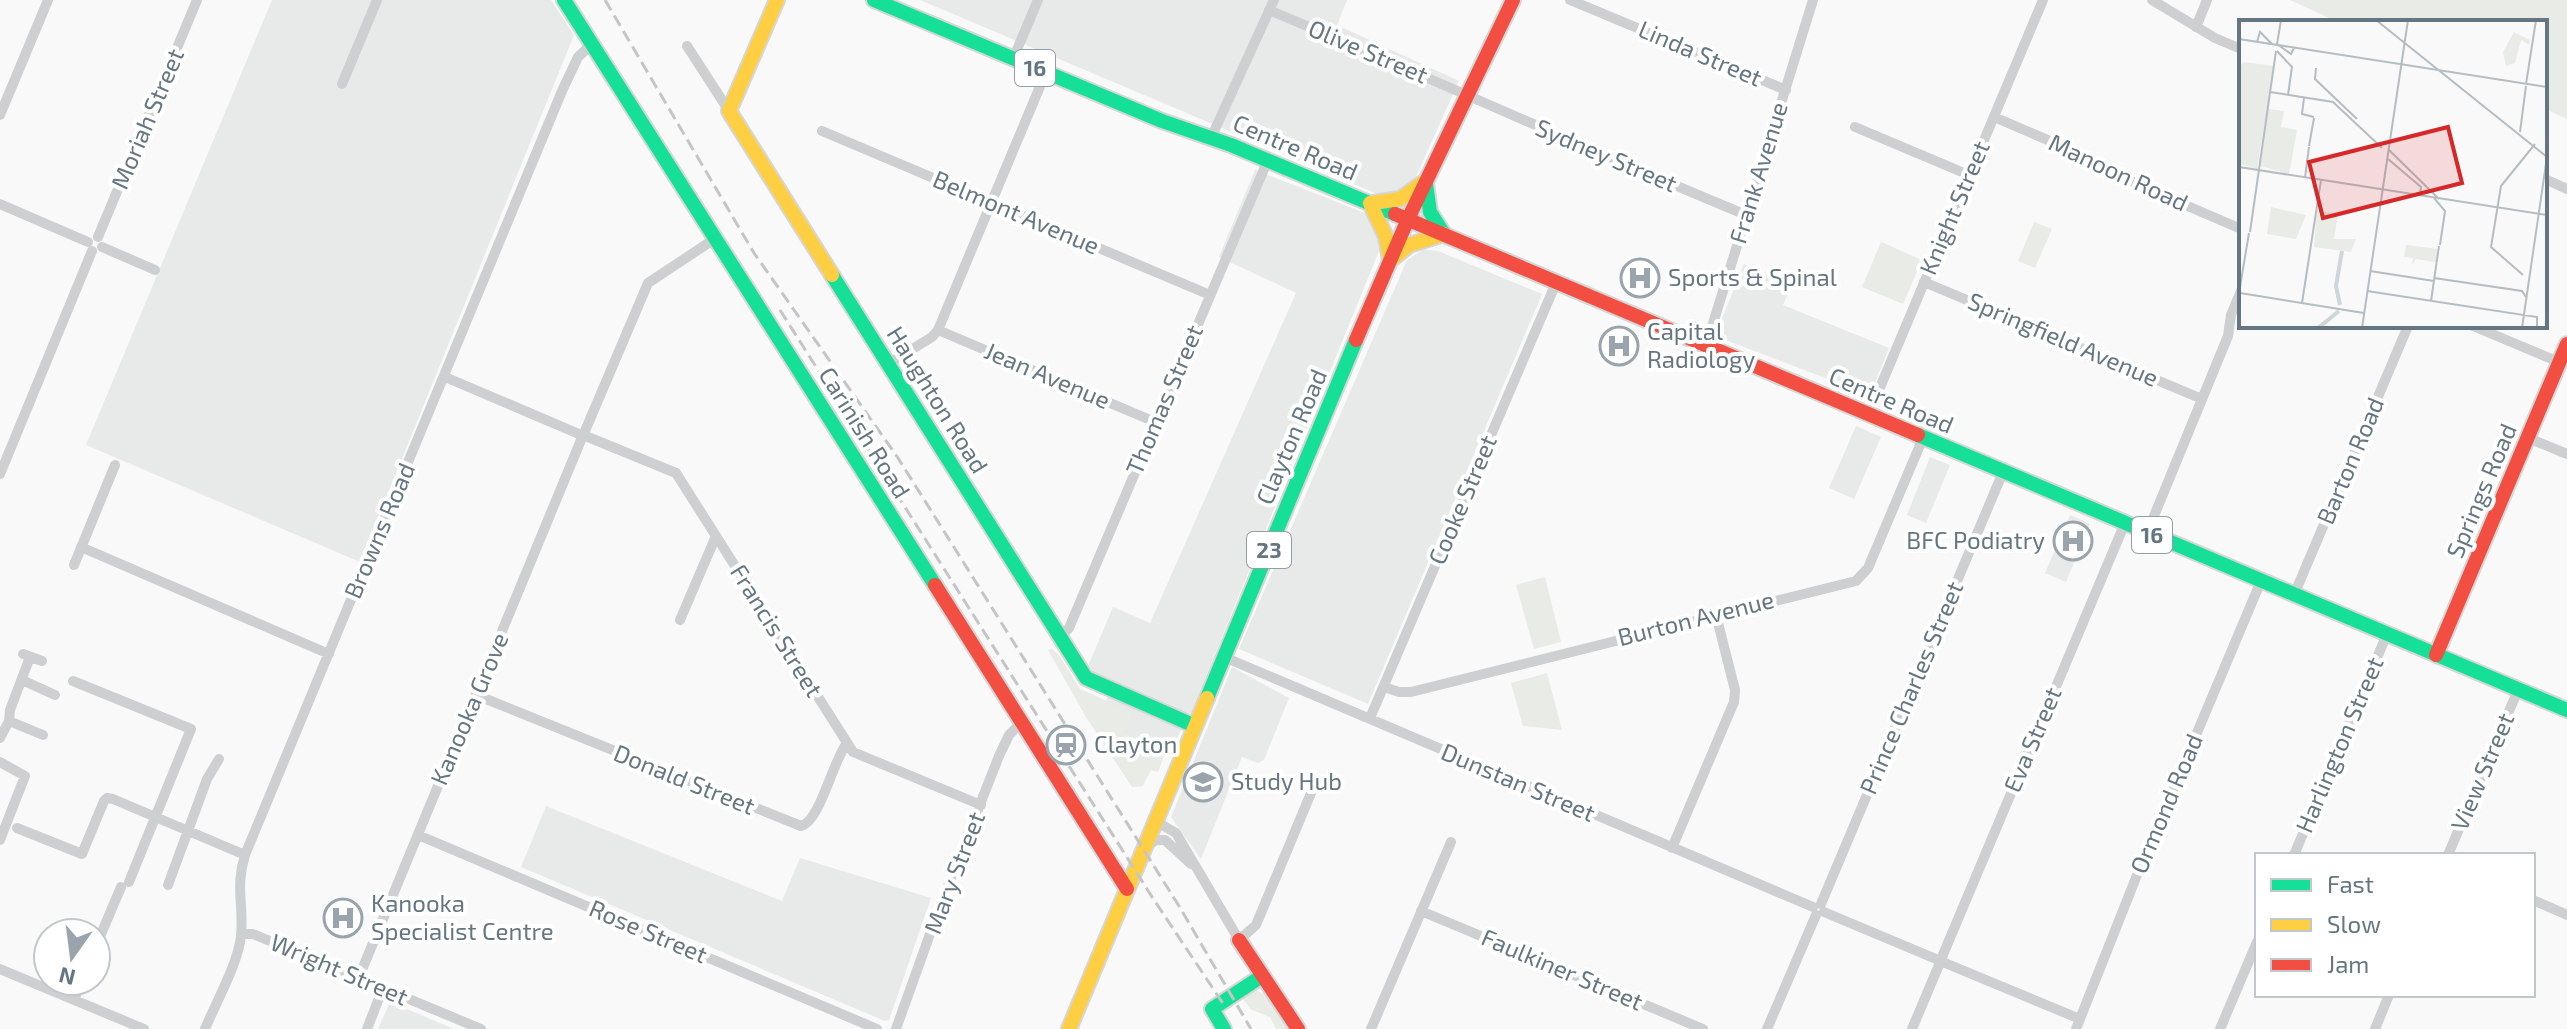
<svg xmlns="http://www.w3.org/2000/svg" width="2567" height="1029" viewBox="0 0 2567 1029" font-family="'Exo 2',sans-serif">
<style>
.built{fill:#e8e9e9}
.green{fill:#e8ebe6}
.lines{fill:none;stroke-linecap:round;stroke-linejoin:round}
.fast-casing{stroke:#d5d6d7;stroke-width:18}
.slow-casing{stroke:#d5d6d7;stroke-width:18}
.jam-casing{stroke:#d5d6d7;stroke-width:18}
.street{stroke:#cecfd0;stroke-width:10}
.fast{stroke:#16e098;stroke-width:14}
.slow{stroke:#ffcf43;stroke-width:14}
.jam{stroke:#f24e42;stroke-width:14}
.rail{stroke:#c3c5c6;stroke-width:3;stroke-dasharray:12 6;stroke-linecap:butt}
.labels{text-anchor:middle;stroke-width:8;stroke-linejoin:round;paint-order:stroke}
.shield{fill:#fff;stroke:#939fa8;stroke-width:2}
.shield-label{font-size:22px;font-weight:bold;fill:#657683}
.street-label{font-size:24px;fill:#657683;stroke:#fff}
.poi-label{font-size:24px;fill:#657683;stroke:#fff;text-anchor:start}
.inset-river{fill:none;stroke:#ced6d9;stroke-width:4}
.inset-road{fill:none;stroke:#b5bdc3;stroke-width:2}
.view{fill:#d62828;fill-opacity:0.15;stroke:#d62828;stroke-width:4}
.inset-edge{fill:none;stroke:#657683;stroke-width:4}
</style>
<rect width="100%" height="100%" fill="#f9f9f9"/>
<path class="built" d="M272 0H551L574 35 360 562 86 445Z
M920 0H1347L1337 25 1459 81 1414 181 1397 193H1375Z
M1255 170 1365 213 1372 219 1378 236 1379 251 1191 713 1183 714 1093 673 1089 664 1113 607 1150 623 1296 293 1219 257Z
M1424 249 1438 251 1542 294 1368 704 1239 649 1407 260Z
M1744 264 1792 284 1783 305 1889 348 1870 395 1715 336Z
M1856 426 1881 437 1854 499 1829 488Z
M1930 457 1950 465 1926 523 1907 515Z
M2070 515 2090 524 2066 582 2045 573Z
M1232 667 1289 698 1264 760 1258 763 1242 757 1201 859 1171 817Z
M1108 695 1182 727 1170 755 1124 734 1106 701Z
M546 806 782 901 800 858 931 898 889 1020 885 1021 521 867Z
M390 1002 454 1029H378Z"/>
<path class="green" d="M2290 0H2567V119L2545 109V22H2338Z
M2034 222 2052 229 2035 268 2018 261Z
M1881 242 1922 260 1903 304 1862 287Z
M1545 577 1561 642 1534 649 1516 585Z
M1052 649 1059 655 1080 689 1132 712 1124 734 1165 753 1158 772 1151 770 1143 786 1132 787 1086 717 1048 650Z
M1547 673 1562 730 1523 726 1511 683Z
M1254 990 1266 994 1290 1029H1276L1270 1017 1250 1009 1242 997Z"/>
<g class="lines">
<g class="fast-casing">
<path id="fast" d="M564 0 935 585
M874 0 1162 121 1231 145 1395 214
M1426 184 1430 212 1444 234
M832 275 1086 678 1195 726
M1918 435 2567 710
M1207 698 1356 340
M1224 1029 1212 1009 1262 976"/>
</g>
<g class="slow-casing">
<path id="slow" d="M777 0 729 111 832 275
M1370 203 1386 237 1390 260
M1373 203 1400 199 1424 182
M1392 259 1409 245 1444 234
M1069 1029 1207 698"/>
</g>
<g class="jam-casing">
<path id="jam" d="M1395 214 1918 435
M1356 340 1408 219 1513 0
M935 585 1127 889
M2436 655 2567 344
M1239 940 1298 1029"/>
</g>
<path class="street" d="M1570 0 1786 90
M2152 0 2215 38 2241 49
M1269 10C1429 77 1586 149 1746 215
M2196 27 2207 0
M687 46 729 111
M1013 59 1038 0
M342 84 377 0
M0 115 48 0
M1994 117 2064 147 2139 185 2241 229
M1855 127 1969 175
M822 131 1210 295
M1211 138 1274 0
M2545 179 2567 189
M0 204 88 242
M98 237 197 0
M102 247 155 270
M1924 282 2202 399
M2473 326 2559 362
M938 330 1155 422
M1706 346 1813 0
M888 364 932 337 938 330 1049 65
M445 377 579 434
M1868 416 2043 0
M585 431 648 283 716 238
M588 437 676 473 853 752 981 805
M2528 438 2567 454
M0 474 92 251
M2147 533 2228 336 2231 315 2241 291
M81 547 329 654
M74 565 115 465
M2294 595 2408 326
M680 620 716 536
M1061 636 1069 628 1267 162
M23 654 42 661
M1224 657 1813 907
M22 680 55 695
M73 681 191 729 129 882
M1384 687 1399 692H1411L1856 581 1868 568 1923 438
M476 695 801 826C820 822 833 760 847 743
M1370 718 1556 283
M9 721 43 735
M0 738 9 721 10 710 30 657
M0 762 25 776 0 840
M1155 821 1176 833 1239 940 1256 925 1311 793
M17 828 82 854 104 801 107 798 113 799 245 855
M418 835 877 1029
M1147 846 1156 840H1165L1191 864
M1672 848 1734 702 1735 690 1716 615
M2294 855 2387 634
M2448 855 2518 690
M168 885 207 779 219 759
M2533 900 2567 915
M1821 904 2003 472
M1421 911 1703 1029
M1824 912 1936 959
M241 934H253L481 1029
M96 946 121 887
M1942 957 2125 523
M1945 963 2080 1019
M0 969 144 1029
M359 977 581 440
M74 1000 82 981
M205 1029C216 1002 238 964 241 936 244 905 235 887 245 855L562 91 578 57 592 44
M367 1029 383 988
M896 1029 940 906 999 756 1009 735 1022 722
M1371 1029 1451 842
M1767 1029 1816 915
M1912 1029 1939 965
M2076 1029 2137 875 2261 581
M2220 1029 2257 942
M2375 1029 2389 995"/>
<use href="#fast" class="fast"/>
<use href="#slow" class="slow"/>
<use href="#jam" class="jam"/>
<path class="rail" d="M605 0 754 253 898 458 1179 906 1251 1029
M780 310 1154 900 1224 1005"/>
</g>
<defs>
<g id="hospital-ring" transform="scale(2)"><circle r="9.5" fill="#fff" stroke="#99a4ac" stroke-width="1.5"/><path d="M-5-5h3v3.5h4V-5h3V5h-3V1.5h-4V5h-3Z" fill="#99a4ac"/></g>
<g id="station-ring" transform="scale(2)"><circle r="9.5" fill="#fff" stroke="#99a4ac" stroke-width="1.5"/><path d="M-3-6H3Q5-6 5-4V2Q5 4 3 4L4.5 6H3L1.5 4h-3L-3 6H-4.5L-3 4Q-5 4-5 2V-4Q-5-6-3-6ZM-3.5-4v3h7v-3ZM-3.5 1v1.5H-2V1ZM2 1v1.5H3.5V1Z" fill="#99a4ac"/></g>
<g id="university-ring" transform="scale(2)"><circle r="9.5" fill="#fff" stroke="#99a4ac" stroke-width="1.5"/><path d="M0-5L7-2L0 1L-7-2ZM-4 1L0 2.5L4 1V4Q0 6-4 4Z" fill="#99a4ac"/></g>
</defs>
<g fill-rule="evenodd">
<use href="#hospital-ring" x="1640" y="278"/>
<use href="#hospital-ring" x="1619" y="346"/>
<use href="#hospital-ring" x="2073" y="541"/>
<use href="#station-ring" x="1066" y="745"/>
<use href="#university-ring" x="1203" y="782"/>
<use href="#hospital-ring" x="343" y="918"/>
</g>
<g class="labels">
<g class="shield">
<rect x="1015" y="50" width="40" height="36" rx="6"/>
<rect x="2132" y="517" width="40" height="36" rx="6"/>
<rect x="1247" y="532" width="44" height="36" rx="6"/>
</g>
<g class="shield-label">
<text x="1035" y="76">16</text>
<text x="2152" y="543">16</text>
<text x="1269" y="558">23</text>
</g>
<g class="street-label">
<text transform="translate(1368 52) rotate(23)" y="8">Olive Street</text>
<text transform="translate(1700 54) rotate(23)" y="8">Linda Street</text>
<text transform="translate(148 119) rotate(-67)" y="8">Moriah Street</text>
<text transform="translate(1295 148) rotate(23)" y="8">Centre Road</text>
<text transform="translate(1606 156) rotate(23)" y="8">Sydney Street</text>
<text transform="translate(1759 173) rotate(-73)" y="8">Frank Avenue</text>
<text transform="translate(2118 173) rotate(25)" y="8">Manoon Road</text>
<text transform="translate(1955 208) rotate(-67)" y="8">Knight Street</text>
<text transform="translate(1016 213) rotate(23)" y="8">Belmont Avenue</text>
<text transform="translate(2063 340) rotate(23)" y="8">Springfield Avenue</text>
<text transform="translate(1047 376) rotate(23)" y="8">Jean Avenue</text>
<text transform="translate(937 400) rotate(58)" y="8">Haughton Road</text>
<text transform="translate(1165 400) rotate(-67)" y="8">Thomas Street</text>
<text transform="translate(1891 401) rotate(23)" y="8">Centre Road</text>
<text transform="translate(864 433) rotate(58)" y="8">Carinish Road</text>
<text transform="translate(1292 437) rotate(-67)" y="8">Clayton Road</text>
<text transform="translate(2351 461) rotate(-67)" y="8">Barton Road</text>
<text transform="translate(2482 491) rotate(-67)" y="8">Springs Road</text>
<text transform="translate(1463 500) rotate(-67)" y="8">Cooke Street</text>
<text transform="translate(380 531) rotate(-67)" y="8">Browns Road</text>
<text transform="translate(1696 619) rotate(-14)" y="8">Burton Avenue</text>
<text transform="translate(776 631) rotate(58)" y="8">Francis Street</text>
<text transform="translate(1912 688) rotate(-67)" y="8">Prince Charles Street</text>
<text transform="translate(470 709) rotate(-67)" y="8">Kanooka Grove</text>
<text transform="translate(2033 740) rotate(-67)" y="8">Eva Street</text>
<text transform="translate(2340 745) rotate(-67)" y="8">Harlington Street</text>
<text transform="translate(2483 772) rotate(-67)" y="8">View Street</text>
<text transform="translate(684 780) rotate(22)" y="8">Donald Street</text>
<text transform="translate(1518 783) rotate(23)" y="8">Dunstan Street</text>
<text transform="translate(2167 804) rotate(-67)" y="8">Ormond Road</text>
<text transform="translate(955 873) rotate(-69)" y="8">Mary Street</text>
<text transform="translate(648 932) rotate(23)" y="8">Rose Street</text>
<text transform="translate(339 970) rotate(23)" y="8">Wright Street</text>
<text transform="translate(1562 970) rotate(23)" y="8">Faulkiner Street</text>
</g>
<g class="poi-label">
<text x="1668" y="286">Sports &amp; Spinal</text>
<text x="1647" y="340">Capital<tspan x="1647" dy="28">Radiology</tspan></text>
<text x="2045" y="549" text-anchor="end">BFC Podiatry</text>
<text x="1094" y="753">Clayton</text>
<text x="1231" y="790">Study Hub</text>
<text x="371" y="912">Kanooka<tspan x="371" dy="28">Specialist Centre</tspan></text>
</g>
</g>
<g transform="translate(2239 20)">
<rect width="308" height="308" fill="#f9f9f9"/>
<path d="M275 12 291 20 290 25 282 20 276 43 267 46 264 32ZM5 42 35 46 18 149 0 144V47ZM29 89 45 91 42 107 58 110 50 154 21 146ZM32 187 67 195 57 219 28 214ZM78 190 99 194 95 219H117L112 232 75 227ZM167 225 199 229 197 242 177 239 173 245 174 238 165 237Z" fill="#e8ebe6"/>
<path class="inset-river" d="M101 285 97 266 103 231M79 308 100 291"/>
<path class="inset-road" d="M42 0 38 24 52 34 55 28M137 0 308 137M0 19 308 67M18 22 21 12 33 24M38 31 53 47 49 75M77 48 76 59 118 99M287 64 297 0M31 72 94 82 143 128M65 78 63 94 75 97M281 112 287 66M70 126 75 98M150 130 200 179M149 139 182 167 181 176M0 147 308 195M66 158 70 127M195 178 206 191 201 225M11 212 37 31M131 251 195 261M284 255 252 227 262 166 296 124M195 258 283 271 287 277M128 271 298 297V308M0 273 10 213M1 273 125 293M192 281 200 226M63 283 82 160M123 308 169 0M283 308 308 137"/>
<path class="view" d="M209 107 223 163 84 198 70 142Z"/>
<rect width="308" height="308" class="inset-edge"/>
</g>
<rect x="2255" y="853" width="280" height="144" fill="#ffffff" stroke="#c1c8cd" stroke-width="2"/>
<rect x="2271" y="879" width="40" height="12" fill="#16e098" stroke="#c1c8cd" stroke-width="2"/>
<text x="2327" y="893" font-size="24" fill="#657683">Fast</text>
<rect x="2271" y="919" width="40" height="12" fill="#ffcf43" stroke="#c1c8cd" stroke-width="2"/>
<text x="2327" y="933" font-size="24" fill="#657683">Slow</text>
<rect x="2271" y="959" width="40" height="12" fill="#f24e42" stroke="#c1c8cd" stroke-width="2"/>
<text x="2327" y="973" font-size="24" fill="#657683">Jam</text>
<g transform="translate(72 957) rotate(194)"><circle r="38" fill="#ffffff" stroke="#c1c8cd" stroke-width="2"/>
<path d="M0-6L14 30L0 20L-14 30Z" fill="#99a4ac"/>
<text y="-12" font-size="22" font-weight="bold" text-anchor="middle" fill="#657683">N</text>
</g>
</svg>
